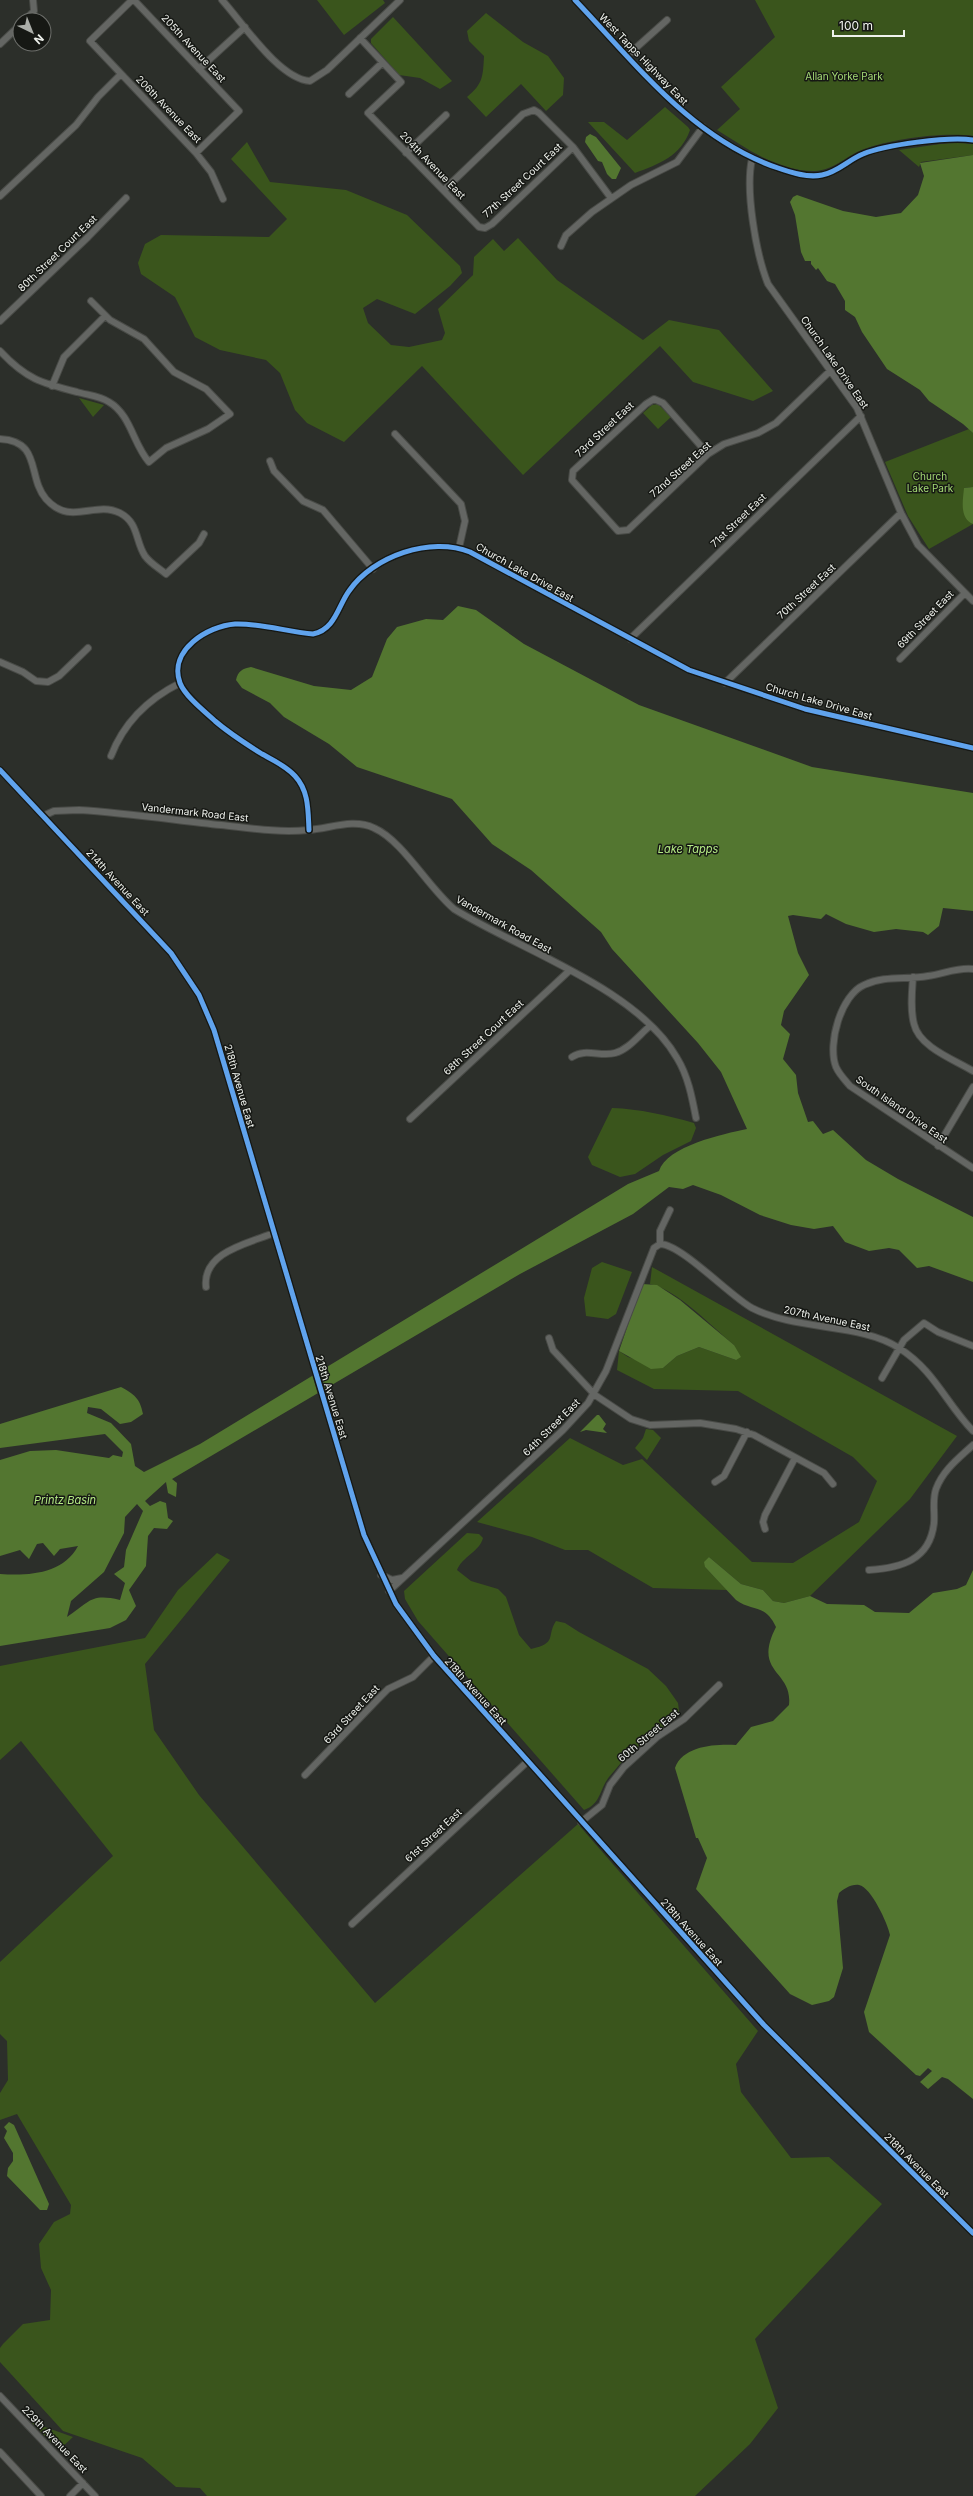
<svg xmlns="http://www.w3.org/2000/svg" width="973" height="2496" viewBox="0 0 973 2496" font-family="Inter,sans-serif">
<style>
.green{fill:#3a551c}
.water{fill:#537630;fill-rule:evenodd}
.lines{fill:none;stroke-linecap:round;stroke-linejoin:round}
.minor-casing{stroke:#494b47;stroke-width:8}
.minor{stroke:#646663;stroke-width:6}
.cycleway-casing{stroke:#161814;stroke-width:8}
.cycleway{stroke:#60a3ed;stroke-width:5}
.labels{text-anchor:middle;stroke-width:3;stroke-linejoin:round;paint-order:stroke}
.street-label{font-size:10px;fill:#eff2ed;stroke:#161814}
.park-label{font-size:10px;fill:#a5db75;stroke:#161814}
.water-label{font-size:11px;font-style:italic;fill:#b5eb85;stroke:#161814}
</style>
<rect width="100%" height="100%" fill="#2c2f2a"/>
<path class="green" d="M317 0H383L385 3 344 35Z
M755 0H973V136C942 132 891 139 862 150 845 157 834 170 815 171 779 172 746 148 717 130L740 109 721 87 775 37Z
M486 13 523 42 548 56 564 78 563 95 546 111 521 84 486 117 467 97C483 84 483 76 484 56L469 41 467 31Z
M393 17 452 81 440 89 420 78 399 75 371 43V39Z
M665 107 688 127 690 130C681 156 659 164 635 173L588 122H604L627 140Z
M247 142 270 182 346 190 407 215 460 266 462 273 450 286 415 314 377 299 363 308 368 323 391 345 409 347 442 340 445 333 438 309 473 275 474 257 493 239 504 251 518 238 557 280 643 340 669 320 719 330 773 391 753 401 693 382 660 346 523 475 422 366 344 442 307 423 295 410 280 373 266 360 220 350 195 337 175 297 141 274 138 263 145 244 161 235 269 237 287 219 231 159Z
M954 142 973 144V155L921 162 919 167 899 150Z
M79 398 104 405 93 417Z
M658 404 671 417 658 429 643 413 652 405Z
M969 429 973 433V487L964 488 973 524 929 549 908 516 885 462Z
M612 1108C640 1109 666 1115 694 1123L696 1128 691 1141 663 1155 635 1174 620 1177 592 1165 588 1157Z
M602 1262 632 1272 616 1314 608 1319 586 1316 584 1298 592 1268Z
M652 1267 957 1436 910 1499 810 1596 784 1603 773 1601 763 1590 741 1584 709 1557 705 1567 727 1590 653 1588 588 1550H565L532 1537 477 1522 570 1438 623 1465 642 1459 752 1562 793 1563 859 1522 877 1481 853 1457 738 1391 654 1389 617 1370 619 1351 628 1357 663 1368 677 1356 699 1347 736 1360 734 1345C711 1326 678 1290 650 1284Z
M646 1429 653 1430 661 1438 647 1460 635 1448 643 1438Z
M467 1533 479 1534 483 1538C480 1551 462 1557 457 1570L471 1581 498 1589 506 1597 519 1635 531 1649C558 1643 546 1636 556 1621L565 1623 579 1632 648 1669 666 1686 678 1703 679 1711C668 1727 649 1737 634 1750 625 1757 617 1768 609 1777 599 1790 601 1804 584 1810L418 1621 405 1599 404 1591Z
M217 1553 230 1560 145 1664 154 1730 199 1795 375 2003 578 1824 758 2031 736 2064 741 2092 791 2158 829 2157 882 2204 755 2339 778 2408 750 2444 695 2496H207L200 2488 176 2487 142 2458 63 2431 0 2362V2348L3 2344 23 2324 50 2320 51 2290 41 2268 39 2244 54 2222 70 2214 71 2205 17 2114 0 2120V2093L8 2080 7 2041 0 2034V1962L113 1856 21 1741 0 1760V1666L145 1638 178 1590Z
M31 2422 73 2437 59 2450Z"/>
<path class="water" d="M590 134 596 137 621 168 616 179H612L607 174 602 162 598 161 585 142 586 137Z
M973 155V433L963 424 929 401 920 390 887 369 862 332 855 317 845 310V301L835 284 827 281 818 268 816 270 811 264V261H805L801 252 795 215 790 202 793 197 797 195 843 211 876 217 901 213 918 195 924 176 920 163Z
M973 487V529V524C959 518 963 500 964 488Z
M458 606 476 610 524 644 639 705 812 767 973 793V911L943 908 939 926 928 935 923 932 896 929 874 932 846 924 826 914 821 919 793 915 788 916 798 953 809 975 784 1011 781 1025 790 1034 783 1059 796 1075 798 1093 808 1122 813 1121 823 1134 833 1130 866 1160 898 1179 973 1217V1282L929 1266 917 1268 899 1250 889 1248 869 1251 845 1242 833 1226 814 1229 791 1225 760 1215 721 1195 693 1185 683 1189 669 1187 633 1214 520 1274 172 1479 177 1483 176 1497 168 1493 166 1482 145 1501 150 1506 160 1501 166 1503 168 1518 173 1521 167 1529 154 1528 148 1536 146 1566 129 1590 136 1606 126 1620 110 1628 0 1646V1574C29 1576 63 1574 78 1546L60 1549 54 1556 43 1543 37 1544 29 1559 20 1550 0 1556V1460L30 1451 56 1450 109 1458 113 1455 122 1457 123 1452 105 1434 0 1448V1424L121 1387C134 1394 140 1398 143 1414L131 1422 120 1424 101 1409 88 1407 87 1413 111 1423 131 1444 135 1466 144 1472 200 1444 628 1184 659 1171C667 1146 723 1134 747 1129L721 1072 698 1043 612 949 601 932 531 870 492 844 452 799 357 767 329 744 284 717 270 703 242 688 236 680C238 671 242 669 251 667L314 686 351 690 372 677 387 639 397 627 426 619 443 620ZM137 1504 143 1511 126 1550 124 1567 114 1574 125 1583 120 1600C90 1593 90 1602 67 1617L71 1601 104 1572 124 1533 125 1517Z
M642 1284 657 1285 680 1300 734 1345 741 1357 736 1360 699 1347 677 1356 663 1368 651 1369 619 1351Z
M597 1415H599L606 1424 603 1429 607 1433 586 1430 580 1432Z
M709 1557 741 1584 763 1590 773 1601 784 1603 810 1596 827 1604 864 1605 875 1612 909 1613 933 1593 957 1589 966 1585 973 1570V2099L948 2079 942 2077 928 2089 920 2082 932 2071 928 2068 920 2076 916 2075 869 2032 864 2012 890 1935C888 1924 871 1887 859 1885 851 1884 844 1889 839 1893L837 1901 843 1968 834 1997 829 2001 812 2005 790 1994 696 1889 707 1858 698 1838H696L675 1768C683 1745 717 1744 736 1745L751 1727 773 1721 789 1705C793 1670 752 1674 776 1627 765 1603 752 1612 736 1600L705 1567 704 1562Z
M9 2122 14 2125 49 2204 47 2210H40L7 2176 8 2168 13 2161V2153L4 2138 7 2131 4 2127Z"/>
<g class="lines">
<g class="minor-casing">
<path id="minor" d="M132 0 90 41 196 153 211 172 223 199
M134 0 239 111 196 153
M222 0C243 23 279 79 310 81L327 70 400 0
M575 0C636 64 692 139 778 168 792 173 808 178 822 175 838 172 848 160 863 154 884 145 950 136 973 140
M25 20 34 11 33 0
M360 38 401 82 368 113 479 227 485 228 492 224 573 147
M0 44 20 25
M628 55 667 20
M199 69 245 27
M349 94 382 63
M406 153 446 115
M752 159C745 190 756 254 768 284L857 408 901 513 918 545 973 601
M444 190 523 114 534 110 539 113 573 147 611 198
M0 196 76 125 98 97 121 74
M561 246 566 235 592 212 631 185 677 162 703 127
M0 321 88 237 126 198
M0 351C26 379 41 383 77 392 87 395 100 396 109 402 131 415 133 444 149 462L166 448 208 429 230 414 206 389 174 372 144 339 110 320 91 301
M52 386 64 357 105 316
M395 434 461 504 465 521 459 548
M0 439C42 441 27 477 46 499 71 527 94 500 120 513 139 523 135 541 145 556 151 564 159 568 166 574L199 543 204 534
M708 454 663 403 654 399 646 404 573 471 572 480 618 531 628 530 708 454 724 444 758 433 776 423 830 371
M270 461 274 471 303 501 323 510 373 569
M630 639 861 416
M900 659 965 593
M0 662 23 672 36 681 48 682 59 676 88 648
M725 683 901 513
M111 756C124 722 148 699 180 683
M0 770 171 953 199 995 214 1030 364 1535 396 1604 434 1656 764 2025 973 2233
M43 816 54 811 79 810C126 813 174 820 221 825 249 828 279 833 308 830 329 829 353 818 374 828 403 841 427 886 454 909 520 950 637 988 677 1058 688 1076 692 1097 696 1118
M309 830C308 811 309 791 295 776 286 766 273 760 262 754 246 744 229 733 215 721 204 711 185 696 180 683 168 650 208 626 235 624 261 623 287 632 313 634 335 630 338 606 349 591 373 556 431 536 470 552L689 670 805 709 973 748
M973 969C958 967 943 974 928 976 906 980 885 975 864 985 841 995 827 1044 836 1067 839 1074 845 1080 850 1086L973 1168
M913 977C912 992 910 1009 914 1024 919 1047 955 1060 973 1071
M572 1057C585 1048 601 1057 615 1053 629 1049 639 1035 650 1026
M410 1119 569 971
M938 1146 973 1087
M660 1244C681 1244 730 1296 752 1308 797 1331 861 1323 899 1348 935 1371 945 1402 973 1431
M206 1287C202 1252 249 1243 274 1233
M549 1338 553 1350 595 1395 631 1419 650 1425 700 1423 736 1429 754 1435 824 1473 833 1484
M882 1378 904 1340 924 1323 938 1332 973 1346
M715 1482 724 1476 747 1432
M765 1529 763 1522 765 1515 795 1458
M869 1570C901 1568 930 1560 934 1523 935 1512 932 1500 936 1489 943 1470 959 1458 973 1445
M381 1575 392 1580 402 1578
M389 1591 563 1430 588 1403 606 1371 654 1248 660 1244V1231L670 1210
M305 1775 381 1696 388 1689 413 1677 434 1656
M581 1822 602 1805 610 1785 624 1767 657 1737 684 1719 719 1685
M352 1924 527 1762
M0 2396 95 2496
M0 2452 41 2496
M70 2496 83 2483"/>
</g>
<use href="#minor" class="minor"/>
<g class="cycleway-casing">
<path id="cycleway" d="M575 0C636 64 692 139 778 168 792 173 808 178 822 175 838 172 848 160 863 154 884 145 950 136 973 140
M0 770 171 953 199 995 214 1030 364 1535 396 1604 434 1656 764 2025 973 2233
M309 830C308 811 309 791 295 776 286 766 273 760 262 754 246 744 229 733 215 721 204 711 185 696 180 683 168 650 208 626 235 624 261 623 287 632 313 634 335 630 338 606 349 591 373 556 431 536 470 552L689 670 805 709 973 748"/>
</g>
<use href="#cycleway" class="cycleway"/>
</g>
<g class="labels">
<g class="street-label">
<text transform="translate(194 48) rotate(47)" y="4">205th Avenue East</text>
<text transform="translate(644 59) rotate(46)" y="4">West Tapps Highway East</text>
<text transform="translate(169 109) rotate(46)" y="4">206th Avenue East</text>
<text transform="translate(433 165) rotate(46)" y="4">204th Avenue East</text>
<text transform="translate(522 180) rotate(-43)" y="4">77th Street Court East</text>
<text transform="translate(57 253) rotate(-44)" y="4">80th Street Court East</text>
<text transform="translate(835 362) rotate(55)" y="4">Church Lake Drive East</text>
<text transform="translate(604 429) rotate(-43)" y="4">73rd Street East</text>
<text transform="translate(680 469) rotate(-42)" y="4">72nd Street East</text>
<text transform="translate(738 520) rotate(-44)" y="4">71st Street East</text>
<text transform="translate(525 572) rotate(29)" y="4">Church Lake Drive East</text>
<text transform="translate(806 591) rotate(-43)" y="4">70th Street East</text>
<text transform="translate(925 619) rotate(-46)" y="4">69th Street East</text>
<text transform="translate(819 701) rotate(16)" y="4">Church Lake Drive East</text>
<text transform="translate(195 812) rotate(6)" y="4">Vandermark Road East</text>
<text transform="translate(118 882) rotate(47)" y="4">214th Avenue East</text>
<text transform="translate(504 924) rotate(29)" y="4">Vandermark Road East</text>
<text transform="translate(483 1037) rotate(-43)" y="4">68th Street Court East</text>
<text transform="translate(240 1086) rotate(74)" y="4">218th Avenue East</text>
<text transform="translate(902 1109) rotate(35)" y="4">South Island Drive East</text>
<text transform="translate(827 1318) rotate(12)" y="4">207th Avenue East</text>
<text transform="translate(332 1397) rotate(73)" y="4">218th Avenue East</text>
<text transform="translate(551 1427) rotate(-45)" y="4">64th Street East</text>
<text transform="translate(476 1691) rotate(48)" y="4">218th Avenue East</text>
<text transform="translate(351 1714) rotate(-47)" y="4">63rd Street East</text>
<text transform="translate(648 1735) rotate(-40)" y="4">60th Street East</text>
<text transform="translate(433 1835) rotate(-43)" y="4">61st Street East</text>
<text transform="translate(692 1932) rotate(48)" y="4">218th Avenue East</text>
<text transform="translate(917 2165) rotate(45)" y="4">218th Avenue East</text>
<text transform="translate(55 2439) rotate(46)" y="4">229th Avenue East</text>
</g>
<g class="park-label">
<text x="844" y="80">Allan Yorke Park</text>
<text x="930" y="480">Church<tspan x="930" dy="12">Lake Park</tspan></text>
</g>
<g class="water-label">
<text x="688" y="853">Lake Tapps</text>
<text x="65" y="1504">Printz Basin</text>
</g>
</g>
<g transform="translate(32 32) rotate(137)"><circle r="19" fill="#161814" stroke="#6d6f6b"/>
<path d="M0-3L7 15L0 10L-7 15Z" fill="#abaea9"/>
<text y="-6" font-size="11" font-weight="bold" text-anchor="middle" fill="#eff2ed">N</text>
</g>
<path d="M833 30v6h71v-6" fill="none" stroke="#eff2ed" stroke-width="2"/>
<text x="839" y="30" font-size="12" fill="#eff2ed" stroke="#161814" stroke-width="3" paint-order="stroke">100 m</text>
</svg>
